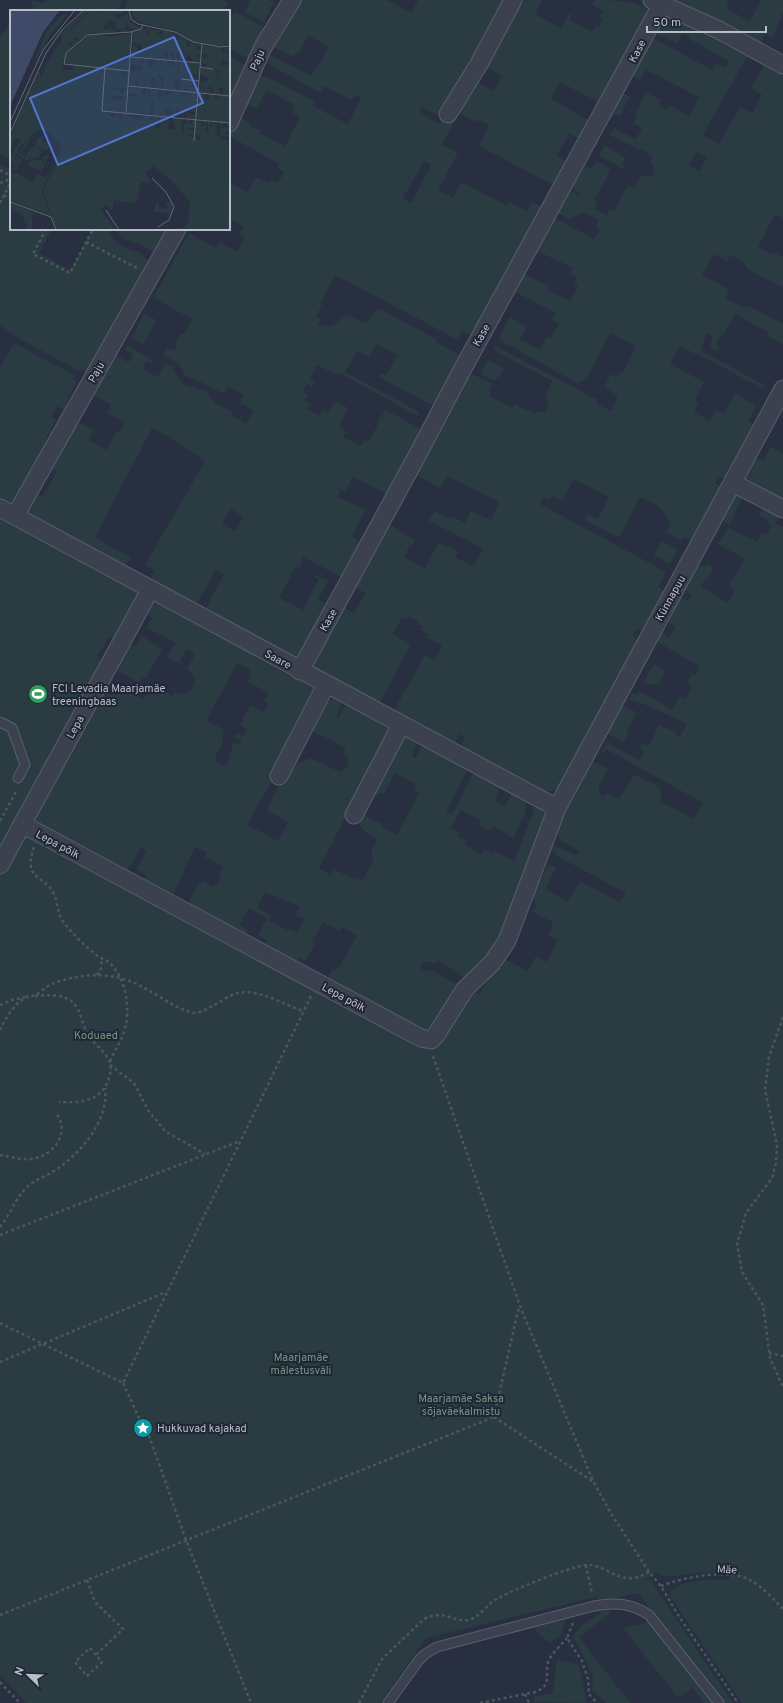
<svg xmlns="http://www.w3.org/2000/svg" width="783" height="1703" viewBox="0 0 783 1703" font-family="Overpass,sans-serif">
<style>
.green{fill:#2a3b41;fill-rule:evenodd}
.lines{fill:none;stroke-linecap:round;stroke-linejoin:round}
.service-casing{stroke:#595f6d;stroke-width:11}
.minor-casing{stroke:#595f6d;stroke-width:19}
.path{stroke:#48585e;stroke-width:2.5;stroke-dasharray:3 3;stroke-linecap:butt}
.service{stroke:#3c4150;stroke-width:9}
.minor{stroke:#3c4150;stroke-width:17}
.labels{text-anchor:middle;stroke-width:4;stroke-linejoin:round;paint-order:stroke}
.street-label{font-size:11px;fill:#b8bdca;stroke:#202635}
.poi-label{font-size:11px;fill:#b8bdca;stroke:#202635;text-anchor:start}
.park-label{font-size:11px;fill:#719980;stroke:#202635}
.inset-road{fill:none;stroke:#626877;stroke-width:1}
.view{fill:#5375d3;fill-opacity:0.15;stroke:#5375d3;stroke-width:2}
.inset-edge{fill:none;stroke:#b8bdca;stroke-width:2}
</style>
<rect width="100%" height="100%" fill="#282f40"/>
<path class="green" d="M33 0 41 3 49 0H122L118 11H28L33 6 30 4Z
M128 0H223L229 3 226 8 227 11H122Z
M250 0H268L274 3 263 22 244 12Z
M297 0H387L411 13 418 0H508L441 115H437L421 107 420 112 437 123 453 117 519 0H542L535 14 561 28 569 14 572 15 570 20 592 32 596 25 599 26 603 20 599 18 603 11 592 5 594 0C609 0 650 0 647 15L600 103 560 82 551 99 590 121 581 139 569 134 557 156 569 163 555 186 479 146 489 125 478 120 476 122 459 113 442 145 458 153 438 190 453 198 462 182 507 206 509 202 527 211 532 202 544 208 473 336 462 331 458 340 335 275 320 303 322 304 316 317 321 319 318 325 332 326 344 316 347 318 349 315 366 324 374 311 380 309 436 339 437 343 462 356 433 406 379 377 381 373 386 375 397 355 377 344 369 357 357 351 345 372 419 412 418 416 338 372 336 375 317 365 310 379 315 381 312 387 307 384 303 392 308 395 305 401 309 403 307 409 320 416 323 411 328 413 334 401 348 408 339 427 346 431 343 437 361 446 365 440 369 442 379 422 377 421 386 410 419 428 420 433 388 495 353 477 345 492 341 490 338 497 366 510 352 536 362 543 343 578 303 557 299 568 296 566 279 598 303 610 319 579 313 576V574L328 581 318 600 330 605 298 657 294 658 205 610 224 574 216 569 195 607 148 582 155 570 145 565 205 461 168 436 152 428 95 538 131 557 124 568 27 514 25 509 34 492 42 497 57 471 48 466 77 421 94 430 89 440 107 450 117 431 120 432 125 422 107 413 111 405 90 394 114 354 128 362 130 361 133 354 125 350 127 345 153 360 151 364 147 361 143 369 158 377 165 364 172 366 180 381 184 385 206 391 215 403 232 412 231 415 246 424 253 411 240 403 244 395 228 387 224 394 203 383 190 378 185 375 179 364 163 355 167 348 173 350 177 347 176 342 181 333 184 334 192 319 153 298 189 233 216 248 220 242 237 252 245 237 240 234 244 227 229 218V183L248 192 256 177 269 183 271 180 278 183 284 172 277 168 279 164 229 136V132L239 117 250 122 249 125 260 130 259 133 285 146 300 117 292 113 295 105 266 90 257 109 247 104 258 75 274 80 315 102 313 106 348 124 361 98 355 95 352 100 324 86 320 93 265 62 267 54 311 76 318 64H320L329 46 308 36 299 53 297 52 294 57 271 46ZM485 66 502 76 494 91 476 82ZM424 161 431 165 411 203 403 198ZM231 509 243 517 235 531 222 524Z
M672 0H726L729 2 726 9 750 21 761 0H783V13L772 38 764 35 761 45Z
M236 12 263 27 264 30 250 57H245L229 48V13L232 15Z
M668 12 748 55 703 135 719 144 740 107 752 113 762 95 751 88 764 64 783 71V218L775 214 758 247 772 254 774 252 783 257V287L747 269 743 261 730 255 727 261 714 254 702 275 730 290 725 298 743 307H751L783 324V345L767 336 768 332 735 314 723 336 717 340V345L720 347 718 351 710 347 712 336 706 333 701 351 764 385V389L696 353 695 354 680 346 670 364 704 382 695 400 699 402 694 412 710 421 716 410 724 414 735 393 756 406 748 421 755 425 726 480 719 477 715 482 722 488 694 542 684 537 682 541 666 532 671 523 660 507 640 497 619 537 585 520 588 514 598 519 609 497 574 479 562 501 553 496 550 500 544 497 540 504 666 572 658 586 665 592 643 630 636 629 633 635 639 642 561 785 552 791 542 792 461 747 465 737 460 734 456 741 451 744 393 712 425 655 435 660 442 646 427 638 429 635 421 630 423 627 418 624 419 622 408 616 407 619 402 617 393 634 411 644 379 704 314 669 313 663 343 607 354 613 365 593 353 586 385 527H394L415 540 412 545 410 544 404 557 425 568 438 543 458 551 455 557 474 566 483 549 410 511 429 520 434 511 452 519 454 517 465 523 471 511 491 520 499 502 447 476 441 488 414 474 468 372 493 384 489 391 491 392 490 396 513 408 515 404 535 414 537 411 541 413 546 411 549 405 547 400 544 398 552 381 493 350 495 346 598 400 597 404 611 411 618 396 604 387 611 374 617 377 621 371 623 372 636 346 610 333 587 377 581 382 577 383 498 339 510 317 527 326 520 339 540 350 547 337 550 338 559 324 552 320 555 313 512 290 522 273 548 286 547 290 570 301 578 286 574 284 577 278 570 274 573 268 535 250 554 217 594 239 599 230 595 227 598 220 583 212 569 219 556 212 568 189 579 195 580 193 569 187 580 168 586 166 592 169 596 161 605 165 611 170 594 200 598 202 595 209 607 215 610 209 614 211 628 185 634 188 641 175 647 177 654 175 655 168 651 163 653 157 641 149 640 150 610 135 614 128 636 139 642 128 633 123 637 116 635 115 646 92 661 100 659 105 666 109 669 105 689 116 699 97 646 70 640 80 629 75 651 37 712 70 716 64 725 68 729 61 689 39 690 37 683 33 677 43 654 33 660 18ZM696 152 707 157 700 171 689 165Z
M11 24V161L0 154V36Z
M229 56 247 67 229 103Z
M620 92 631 97V99L629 98 620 116 609 112Z
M605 145 625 158 622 164 625 166 624 169 599 156Z
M0 164 11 170V229H52L39 253 70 270 93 229H107L116 242 126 248 140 252 151 263 88 372 77 370 18 338 0 325Z
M115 229H172L155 253 141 245 124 239Z
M144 314 156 320 143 345 131 338Z
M14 343 74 375 73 378 76 383 66 404V411L57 406 52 417 56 420 45 441 47 448 14 505 0 503V367Z
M487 360 504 368 499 378 496 377 494 381 480 374Z
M771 446 783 453V504L742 478 754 456 763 461Z
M737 492 743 496 729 525 721 520Z
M763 508 783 511V518L780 516 776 523 783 527V1703H742L671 1598V1590C686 1578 710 1580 728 1580L730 1572 700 1573 665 1577 655 1573 647 1579 651 1581 655 1587 733 1703H724L638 1593 599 1601 596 1597 426 1638 380 1703H26L0 1675V865L22 824 428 1040 435 1048 473 992 479 995 496 966 501 968 506 960 528 971 536 956 547 962 558 940 548 935 553 925 552 922 533 912 536 907 532 895 549 864 556 868 545 889 568 901 580 881 620 902 626 893 555 855 556 853 551 850 554 845 576 855 579 851 562 841 554 833 589 759 608 769C603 777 596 788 600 795L604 796 607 793 619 799 635 774 659 787 661 793 660 801 694 819 703 803 606 749 604 753 601 752 606 742 639 760 644 752 639 749 642 743 649 746 659 725 676 732 675 734 680 737 687 724 646 705 629 700 632 693 636 695 639 691 672 709 680 696 686 699 692 686 687 683 692 674 695 675 699 666 659 643 656 639 660 633H664L667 638 673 634 675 627 665 621 679 597 687 601 692 595 684 588 694 568 708 564 714 568 707 580 705 579 701 586 728 603 735 590 729 586 745 559 718 544 728 527 757 542 762 533 766 535 772 525 767 523 768 520 759 516Z
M0 515 133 588 139 595 114 639 108 638 98 656 102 661 0 852Z
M661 541 678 549 670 564 654 555Z
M156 603 316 689 275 776 247 825 278 841 288 822 268 811V808L281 779 290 768 310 758 341 772 349 765 348 757 343 754 346 748 311 730C317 719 323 700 336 698L343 702 336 716 338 718 347 703 389 727 390 731 319 868 330 875 334 869 353 879 354 877 362 881 373 861 371 851 377 840C368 834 362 830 357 820L361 811 369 818 383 824 382 827 397 835 419 793 414 791 417 785 395 773 384 794 381 793 372 796 401 734 417 741V743L412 756 415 758 422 745H424L466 767 465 774 446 812 451 814 455 809 471 776 475 773 501 786 494 801 504 806 505 807 512 792 526 800 525 813 513 838 493 826 490 831 479 825 481 820 461 810 451 828 460 833 458 837 467 841 465 845 482 854 484 849 493 854 494 851 515 861 529 823C533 817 532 810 536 805L541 808 545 815 500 943 466 979 439 960 434 964 427 961 420 964 422 970 435 972 461 986 429 1034 326 982 332 970 338 969 357 936 342 927 340 931 323 922 312 942 315 944 306 961 299 958 295 965 262 948 267 940 258 935 267 918 249 908 240 925 248 930 243 938 186 907 199 883 201 884 203 881 213 887 214 884 217 885 221 878 219 876 223 867 204 857 207 853 195 847 171 899 142 883 146 875 137 869 146 852 143 848 140 849 125 874 38 824 36 816 108 680 144 699 152 685 172 696 174 693H186C197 687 197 676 187 669L195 654 186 649 179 663 167 657 176 643 147 628 152 618 146 613 150 606ZM237 663 251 670 248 682 269 693 264 701 268 704 264 713 250 705 240 725 247 729 243 736 236 733 235 738 242 741 239 745 233 742 229 760 224 766 215 762C216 748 225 746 223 730L217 725 206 721ZM265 892 300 907 296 915 304 919 297 933 290 929 289 931 268 920 271 915 257 908Z
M142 636 162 649 146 679 142 678 139 683 115 669 129 647 136 646Z
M654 664 665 672 659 684 643 683Z
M619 705 637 712 626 734 628 735 624 742 610 735 605 730Z
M608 1608 610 1613 579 1637 630 1703H606L592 1690 593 1676 573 1636 580 1626Z
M566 1619 561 1635 549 1643 535 1630 536 1627Z
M649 1622 714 1703H704L692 1688 678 1698 623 1628Z
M557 1659 579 1665 587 1703 534 1702V1697L553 1693Z"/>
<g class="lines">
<g class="service-casing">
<path id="service" d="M0 722 12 728 25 765 18 778
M388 1703 419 1660 425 1654 437 1647 594 1606C615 1602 631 1603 649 1615L719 1703"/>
</g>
<g class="minor-casing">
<path id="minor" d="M652 0 719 30 783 65
M448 114 479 64 513 0
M229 123 263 47 292 0
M733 483 783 509
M0 508 557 808
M15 516 177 229
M300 671 418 454 461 372 664 0
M279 776 326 685
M354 815 401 725
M22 824 421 1038 431 1040 436 1035 465 989 492 963 507 941 557 808 783 389
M0 865 150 590"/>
</g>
<path class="path" d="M0 170 11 176
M0 183 11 179
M4 195 11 199
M0 203 11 182
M46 229 33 254 70 273 93 229
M86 242 137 268
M0 821 17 790
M34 847C23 882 42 872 54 894 58 902 57 912 62 920 72 934 86 947 99 957 103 959 107 960 110 963 127 981 131 1009 124 1032 121 1042 114 1051 110 1062
M97 975 102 967 101 958
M35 996C47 995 58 994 68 999 81 1006 81 1022 87 1033 93 1044 106 1051 110 1063 112 1068 110 1076 108 1081 100 1102 78 1103 59 1102
M0 1005 12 1000 25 997
M783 1017 769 1057 765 1090 777 1145 776 1163 772 1178 746 1213 737 1244 742 1272 763 1305 770 1358 783 1387
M0 1030C5 1019 15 1002 27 997 30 996 33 996 36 995 40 992 44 989 48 986 73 974 106 971 132 982 153 990 172 1008 194 1013 207 1012 219 1001 230 996 253 984 281 1004 303 1011
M433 1056 520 1306 593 1481 612 1515 649 1572 661 1586 678 1615 738 1703
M110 1065 134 1083 148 1110 165 1131 205 1154
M0 1155C9 1156 19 1160 28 1159 52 1159 73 1132 55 1112
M0 1227C10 1215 15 1199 26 1188 34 1180 47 1176 57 1169 82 1152 109 1120 105 1088
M0 1235 240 1141
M0 1323 123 1383 311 996
M769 1353 783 1356
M0 1362 166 1292
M123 1383 140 1420 141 1427 147 1430 186 1540 251 1703
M494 1417 592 1481
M494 1417 519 1306
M586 1565 592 1594
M87 1580 95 1602 123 1629 96 1655
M661 1586C684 1577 725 1569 748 1579 761 1585 773 1599 783 1609
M0 1615 494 1417
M573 1623 567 1638 582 1661 588 1679 589 1694 597 1703
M90 1648 102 1662 87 1676 75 1662Z
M0 1682 20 1703
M525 1694 529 1703
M359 1703 382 1659 424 1619C445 1608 457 1625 471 1619 480 1616 485 1607 492 1602 506 1592 569 1567 586 1565 603 1564 613 1578 629 1578 636 1579 643 1575 649 1572
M480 1703 535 1692C554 1685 543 1674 549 1660 552 1653 561 1645 567 1638"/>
<use href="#service" class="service"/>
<use href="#minor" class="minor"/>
</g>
<defs>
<g id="stadium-disc" transform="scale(1)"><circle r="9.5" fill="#2e9e5b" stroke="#202635"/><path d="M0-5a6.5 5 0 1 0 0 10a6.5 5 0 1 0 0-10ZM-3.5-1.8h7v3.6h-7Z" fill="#fff"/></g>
<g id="sight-disc" transform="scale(1)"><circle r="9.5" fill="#0f9aa8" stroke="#202635"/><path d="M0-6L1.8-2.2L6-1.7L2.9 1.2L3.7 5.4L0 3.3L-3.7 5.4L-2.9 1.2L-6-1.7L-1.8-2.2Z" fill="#fff"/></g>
</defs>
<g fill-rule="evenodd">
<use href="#stadium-disc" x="38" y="694"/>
<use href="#sight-disc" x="143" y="1428"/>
</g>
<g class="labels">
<g class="street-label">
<text transform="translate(637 51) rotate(-62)" y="4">Kase</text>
<text transform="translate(257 60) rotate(-67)" y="4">Paju</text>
<text transform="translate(481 335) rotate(-61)" y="4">Kase</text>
<text transform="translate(96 372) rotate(-61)" y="4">Paju</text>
<text transform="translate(670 598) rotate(-61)" y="4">Künnapuu</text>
<text transform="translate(328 620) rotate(-61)" y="4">Kase</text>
<text transform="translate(278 659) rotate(28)" y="4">Saare</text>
<text transform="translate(75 727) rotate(-61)" y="4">Lepa</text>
<text transform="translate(58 844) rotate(28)" y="4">Lepa põik</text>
<text transform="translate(344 997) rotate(28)" y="4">Lepa põik</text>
<text transform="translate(727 1569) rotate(3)" y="4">Mäe</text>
</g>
<g class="poi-label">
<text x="52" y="692">FCI Levadia Maarjamäe<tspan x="52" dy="13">treeningbaas</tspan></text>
<text x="157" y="1432">Hukkuvad kajakad</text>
</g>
<g class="park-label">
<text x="96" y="1039">Koduaed</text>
<text x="301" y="1361">Maarjamäe<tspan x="301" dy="13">mälestusväli</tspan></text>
<text x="461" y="1402">Maarjamäe Saksa<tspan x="461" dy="13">sõjaväekalmistu</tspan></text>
</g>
</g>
<g transform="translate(10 10)">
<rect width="220" height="220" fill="#282f40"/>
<path d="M76 0H80L64 15 54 26 81 0H88L87 2 116 0 109 5 104 4 107 9 109 7 106 11 118 3 120 12 130 18 123 20 122 17 120 21 117 13 115 19 117 22 111 23 110 20 115 21 111 18 106 20 105 13 100 9 93 17 96 20 100 17 106 22 101 24 81 23 77 24 70 30 64 26 63 29 68 31 64 35 59 32 57 35 62 36 54 45 52 60H63V55L55 53 56 45 66 34 67 38V34L77 26 87 24 101 27 121 23 119 60 96 59 110 60 113 68 119 62 117 78H103V81L110 79 112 84 114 79 117 80V86H102L103 89 109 87 108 91 113 90 110 87H116L115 100H112V95L109 98 110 101H115L114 103 98 102V97L97 103 103 108 108 104H111L108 107 111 112 112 104H121L118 106 122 109 121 115 122 105 127 111 128 105 131 110 134 106H141L140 110H144V107H149L146 108V110H149L145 117 149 118 150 107 154 108 155 112V108H161L156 110 161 111 157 118 160 120 165 119 162 108 172 109V126L173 121H176L173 118 174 113 177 114 176 109 179 110V114H182V110H185V118H178L184 120V124L177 125 189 130 192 126 186 125V111L192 112V118V115L195 116 193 111 197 112 196 120 193 122H197V125L200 123 198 120V112H201L199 116 202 118 203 113 207 114 205 115 207 119 205 124 208 126 211 125 210 113H214L211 117 214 118 216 115V119L218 118 217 114H220V121L215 122 216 125 220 123 219 127 211 126 209 130 214 128 217 131 219 128 220 131V220H169L178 214 180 192 162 171 143 156 136 162 140 173 131 172 126 194 104 190 102 201 97 195 91 199 105 220H46L33 179 53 141 57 145 54 139 44 154 33 177 32 181 41 206 0 191 1 162 4 165 5 162 23 173 27 164 36 167 52 138 40 122 28 120 10 137 0 158 2 143 11 130 6 128 9 117 37 53 52 29 50 24ZM121 0H220V35L205 36 181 31 163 21 127 11ZM56 3 57 6 40 25 20 60 37 21 49 7ZM139 17 137 19 152 21 147 23 151 25V34L153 20 161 22 160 25 162 22 166 24 161 28 166 31 169 28 166 29 167 26 171 27 168 25 178 31 177 37 180 36 179 32 185 34 184 36 186 34 191 36 187 37V41L191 39V44L186 45 188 48 190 44V51L182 52 180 44 175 49 180 51 175 50V43L172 46 174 50H169V42L165 44 167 46 168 44V50L164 49V43H160L163 49 158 50V39L153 44 157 50 122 46 123 35 127 36 128 40H131L132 36 123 33V23L135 18 136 23 141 24 137 20 136 18ZM193 36 213 38 211 43 216 41 217 44 218 39 216 41 214 38 220 37V53L212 50 210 56 220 54V68L217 71 220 72V85H213L212 76 209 78 211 84H208V79L207 84H203L202 76 197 78 201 80 200 84 189 82V77L194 79 190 76 191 71 196 72 199 68 190 65 191 58 207 60V66L204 69 209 68 208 60 202 59V56L197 58 196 53 191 56 192 47 198 48 194 47 198 45 192 43ZM122 48H131L130 52H132L134 48 138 49 139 58 145 50 151 51 153 56V50L159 51 157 54 160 57 161 51 165 56 164 51H167V61H169V52L171 56 170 51 190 54 189 64H183V68L188 67V70L170 68 188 71V75L183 73V78L188 77 187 82 177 81 176 77 175 81H169L171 70 164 71 166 80 153 79V65L148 66 152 70 151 79 145 78 147 70 144 77 145 67 141 68 142 71 140 72 143 74V78L136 77 135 73 134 76 128 77 127 72H124L127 74 125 76 119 75 120 66H124L120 65V60L132 61 133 57 122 54 121 58ZM28 62H31L30 68 2 137 0 129 5 114ZM119 77 134 78 131 83H134V87L136 80 140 87 139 79 151 81 148 83 149 88 152 87V81L153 86 154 81 157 86 160 81 161 86 162 81 174 83 173 86 168 85 174 88 175 83 176 86 180 85 181 90V83H187V92H178L187 94 186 102 179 101 180 105 186 103 185 109 175 108 178 102H175L174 107H171L174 100H171L168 106 169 98 167 96 165 107 161 99 159 106V97L154 101 157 106 143 105 145 99H141L144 93 142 91 140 104 118 103V86L125 87 127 84H118ZM189 84H194L197 90 199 89 198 84 204 85 206 89 208 85 209 91 210 86H220V113L187 109 188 96H195L188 93ZM31 121 23 127 24 129 22 128 12 142H10L15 146 12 151 10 144 5 152 10 148 12 152 10 155V151H9L8 158 3 156V158L8 159 7 161 3 160 2 158 5 149 16 132 28 122ZM34 125 32 131 38 132 39 139 34 140 28 136 24 139 27 128ZM27 137 32 140 29 147 21 150 20 146 19 150 13 151 21 138ZM36 145 39 146 31 162 29 159 26 160 19 156 17 154 19 156V152L31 149 33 152 30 157 35 153 32 147ZM157 191 163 195 160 204 144 201 146 194H149V199L161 198 156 196ZM0 193 23 202 22 220H18L12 205 0 197Z" fill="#2a3b41"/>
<path d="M0 0H50L33 22 0 96Z" fill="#3f4a68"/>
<path class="inset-road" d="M119 0 121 9 128 14 165 22 183 32 210 37 220 36M121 47 191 53M54 54 56 43 77 25 121 22 131 19 133 15M54 54 120 61M190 57 203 59M95 58 92 101 220 113M171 69 189 71M118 76 220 86M116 103 122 22M0 112 33 40 65 0M0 123 36 43 52 20 74 0M184 131 192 34M142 168 156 182 164 197 159 210 148 217M0 192 41 207 46 220M96 200 109 220"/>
<path class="view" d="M164 27 193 93 48 155 20 88Z"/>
<rect width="220" height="220" class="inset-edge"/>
</g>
<g transform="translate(28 1675) rotate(293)" stroke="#202635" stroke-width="3" paint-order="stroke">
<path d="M0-3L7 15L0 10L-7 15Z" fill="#b8bdca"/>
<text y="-6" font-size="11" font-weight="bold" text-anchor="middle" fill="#b8bdca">N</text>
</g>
<path d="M647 26v6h119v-6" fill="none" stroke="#b8bdca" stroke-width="2"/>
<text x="653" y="26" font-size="12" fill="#b8bdca" stroke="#202635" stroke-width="3" paint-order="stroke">50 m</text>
</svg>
